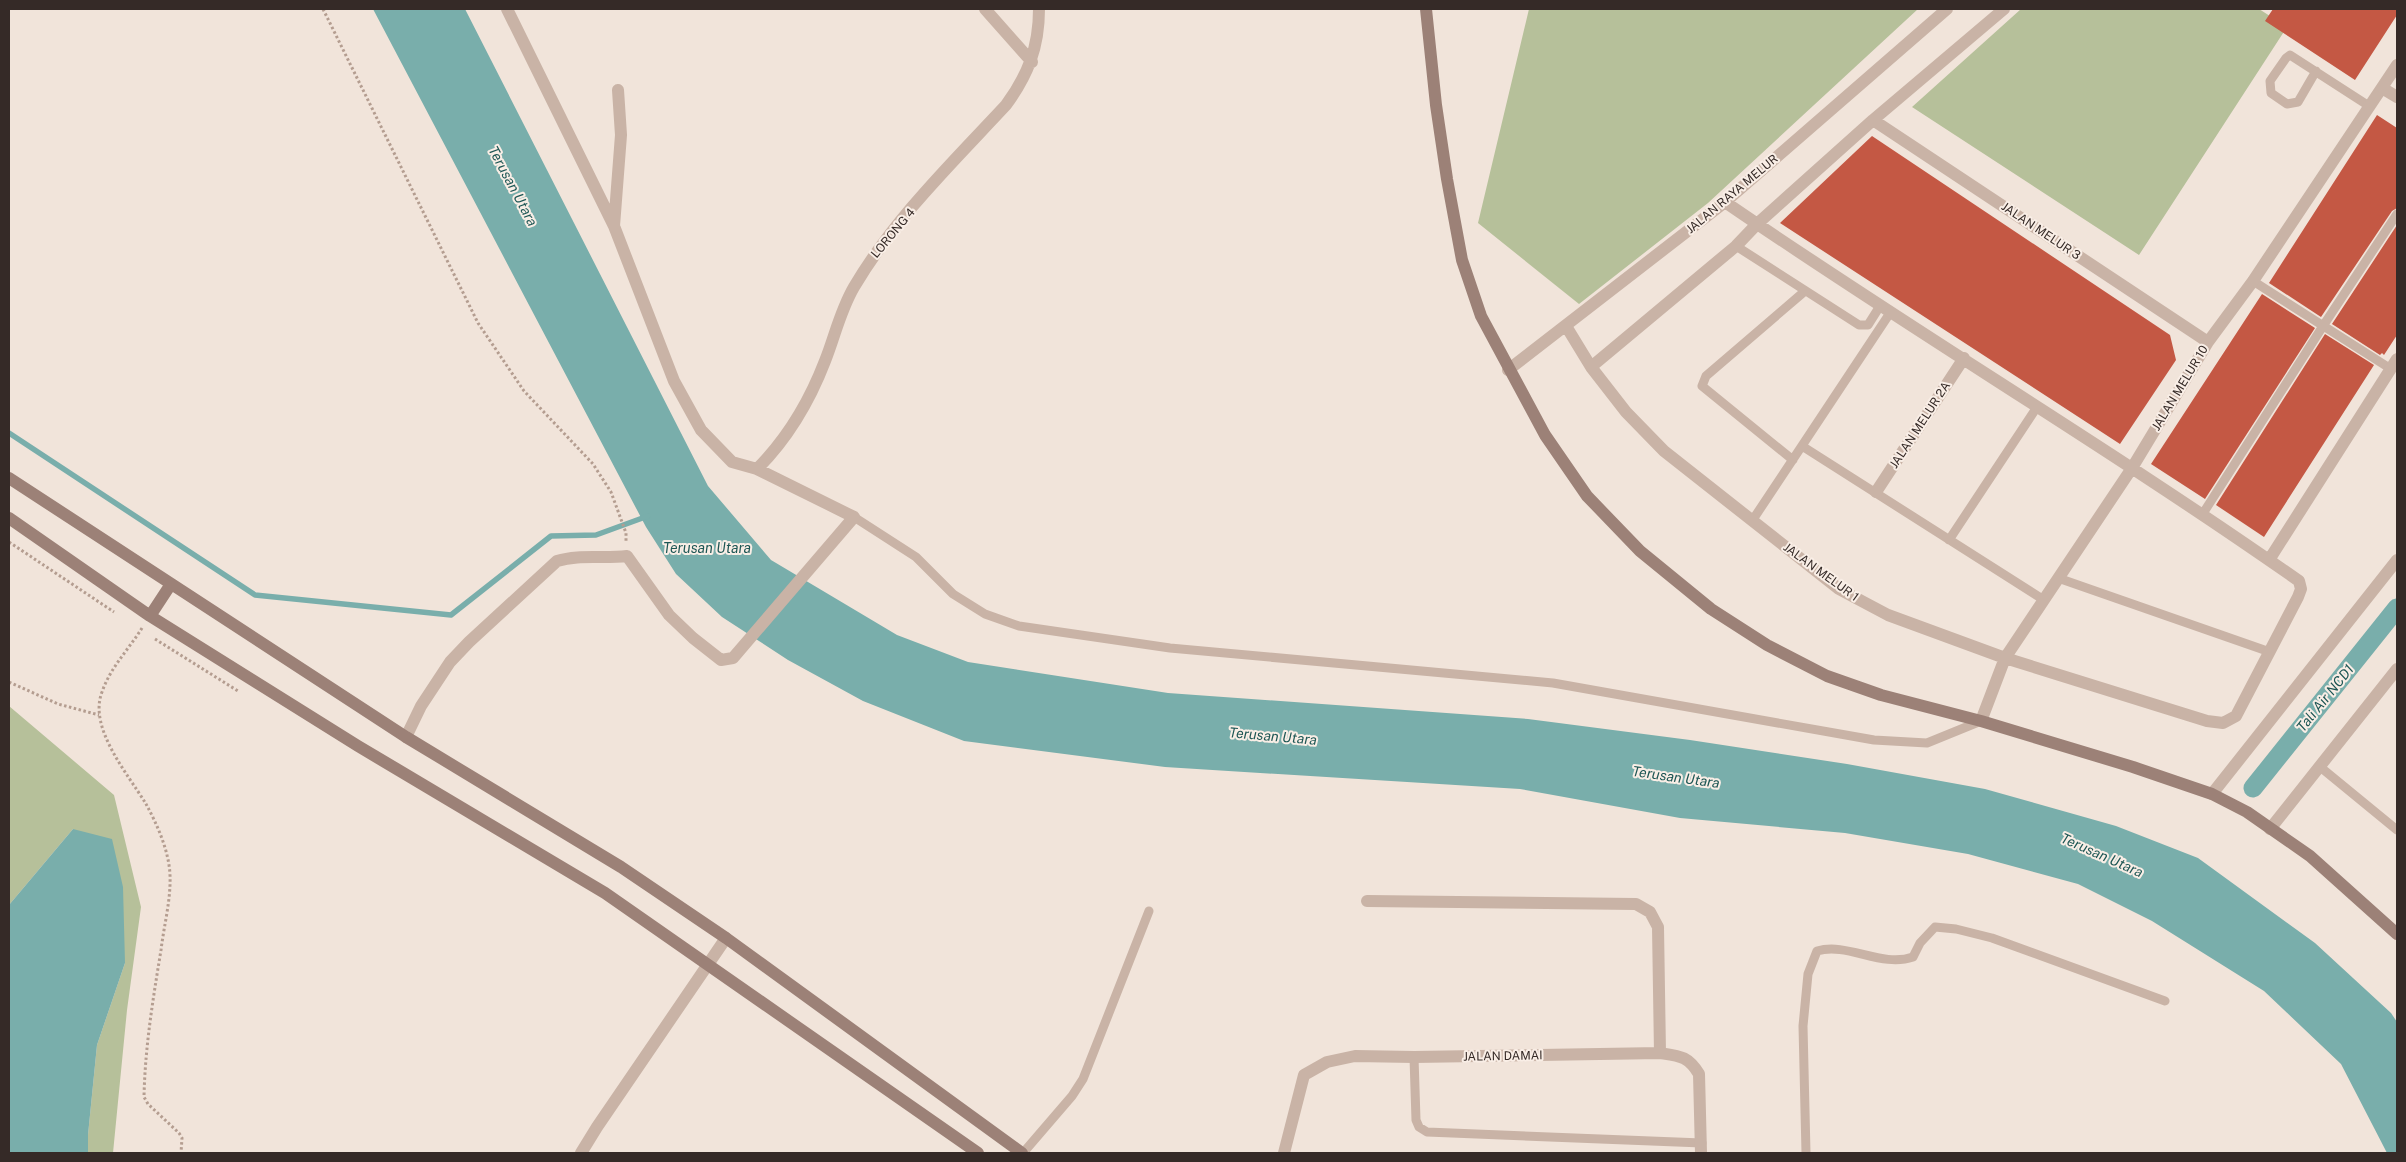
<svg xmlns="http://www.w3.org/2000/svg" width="2406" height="1162" viewBox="0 0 2406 1162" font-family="'Public Sans',sans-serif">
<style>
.green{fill:#b6c09a}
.water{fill:#79aeab}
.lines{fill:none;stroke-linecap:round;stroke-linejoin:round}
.stream{stroke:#79aeab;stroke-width:5.5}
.canal{stroke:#79aeab;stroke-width:19}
.building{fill:#c45844}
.path{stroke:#b49d90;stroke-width:3;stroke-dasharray:2.5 2.5;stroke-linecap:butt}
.lane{stroke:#c9b3a6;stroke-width:9}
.street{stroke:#c9b3a6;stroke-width:12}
.secondary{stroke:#9c8177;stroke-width:12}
.labels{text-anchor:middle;stroke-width:4;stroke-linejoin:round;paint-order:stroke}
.street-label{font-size:12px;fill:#352a27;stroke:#f9eee6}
.water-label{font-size:14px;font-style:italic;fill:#1d5654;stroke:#f9eee6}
</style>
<rect width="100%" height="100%" fill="#f1e4da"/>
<path class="green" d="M1529 9H1918L1708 203 1579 304 1478 223Z
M2021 9H2259L2287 27 2139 255 1912 107Z
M9 706 114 795 141 907 127 1010 113 1153H88V1135L97 1045 125 963 73 829 9 905Z"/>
<path class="water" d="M373 9H465L708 486 771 560 897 635 968 662 1168 693 1528 719 1690 740 1847 764 1985 789 2116 826 2198 858 2315 943 2391 1013 2397 1022V1153H2387L2341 1064 2264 991 2152 921 2078 884 1968 854 1845 833 1680 818 1520 789 1165 767 964 741 863 701 788 660 722 617 676 574 646 527Z
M73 829 112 839 123 887 125 963 97 1045 88 1135V1153H9V905Z"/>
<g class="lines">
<path class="stream" d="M9 433 255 595 451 615 551 536 596 535 648 516"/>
<path class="canal" d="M2253 788 2397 608"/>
</g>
<path class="building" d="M2273 9H2397V15L2355 80 2265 21Z
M2377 115 2397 128V208L2392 211 2321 317 2269 283Z
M1872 136 2170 335 2176 360 2120 444 1780 223Z
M2397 225V335L2384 355 2382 353 2380 355 2332 324Z
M2262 294 2315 328 2205 499 2151 464Z
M2325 334 2374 365 2264 537 2216 505Z"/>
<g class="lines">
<path class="path" d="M323 9 478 323 524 391 593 464 611 492 626 533V542
M9 542 114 612
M142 628C129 649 110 668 102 692 88 728 128 774 146 804 157 824 169 851 170 875 171 900 164 925 161 950 153 999 145 1047 144 1097L148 1104 179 1133 182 1138 181 1153
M155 639 238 691
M9 682 58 704 99 715"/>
<path class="lane" d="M2316 71 2298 102 2287 104 2271 93 2270 81 2286 58 2290 55 2369 106
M1736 246 1859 325H1868L1880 306
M2253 281 2391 369
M1802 446 2044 600
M1793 460 1702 386 1706 376 1805 291
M2202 515 2323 326 2397 214
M854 517 916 557 953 594 985 614 1019 626 1170 648 1553 683 1874 740 1927 743 1981 721
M1752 521 1890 313
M1949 540 2037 407
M2058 578 2270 652
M2319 766 2397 830
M1414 1057 1416 1120 1419 1127 1427 1132 1702 1143
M1023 1153 1072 1096 1083 1079 1149 911
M1806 1153 1803 1026 1808 974 1817 951C1848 942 1881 968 1913 957L1920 943 1935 927 1956 929 1992 938 2165 1001"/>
<path class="street" d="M985 9 1032 62
M2382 88 2397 97
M1873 120 2208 342
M614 226 621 135 618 90
M1566 326 1591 367 1626 412 1664 451 1839 589 1888 615 2005 658 2207 721 2223 723 2236 716 2298 597 2301 589 2299 581C2111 449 1914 332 1725 202
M1591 367 1736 246 1757 224 1873 120 2004 9
M1508 370 1725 202 1947 9
M757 469C787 439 810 400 825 361 835 336 840 311 854 287 894 219 953 162 1006 105 1028 75 1039 47 1039 9
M1876 492 1964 358
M2269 560 2397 359
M1981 721 2005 658 2132 468 2208 342 2253 281 2397 65
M406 737 421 706 450 662 469 642 557 561C579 554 603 559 627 556L669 615 693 638 721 660 733 658 854 517 757 469 732 462 701 430 674 381 614 226 507 9
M2212 794 2397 560
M2270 829 2397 669
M1367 901 1636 904 1650 912 1658 927 1660 1053
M581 1153 597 1127 726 938
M1284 1153 1304 1075 1327 1062 1355 1056 1414 1057 1660 1053C1680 1056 1688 1056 1699 1074L1701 1153"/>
<path class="secondary" d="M1426 9 1436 105 1447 179 1462 260 1481 316 1545 435 1587 496 1640 551 1711 609 1767 645 1827 676 1881 695 1981 721 2133 767 2212 794 2247 812 2310 856 2397 934
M9 478 406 737 621 867 726 938 1022 1153
M9 518 150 616 358 746 605 893 978 1153
M150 616 171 584"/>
</g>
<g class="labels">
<g class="street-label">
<text transform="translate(1732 194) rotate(-40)" y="4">JALAN RAYA MELUR</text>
<text transform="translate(2041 231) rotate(34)" y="4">JALAN MELUR 3</text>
<text transform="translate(893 233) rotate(-50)" y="4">LORONG 4</text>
<text transform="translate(2180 388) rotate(-59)" y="4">JALAN MELUR 10</text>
<text transform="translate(1920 425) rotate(-57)" y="4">JALAN MELUR 2A</text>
<text transform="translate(1821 572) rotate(36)" y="4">JALAN MELUR 1</text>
<text transform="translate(1503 1056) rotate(-1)" y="4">JALAN DAMAI</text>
</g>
<g class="water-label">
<text transform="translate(513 186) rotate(62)" y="5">Terusan Utara</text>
<text x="707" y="553">Terusan Utara</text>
<text transform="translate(2325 698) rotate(-51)" y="5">Tali Air NCD1</text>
<text transform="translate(1273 736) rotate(5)" y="5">Terusan Utara</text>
<text transform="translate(1676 777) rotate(8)" y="5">Terusan Utara</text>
<text transform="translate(2102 855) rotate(24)" y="5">Terusan Utara</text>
</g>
</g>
<rect width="2406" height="1162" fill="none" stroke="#352a27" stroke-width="20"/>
</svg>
